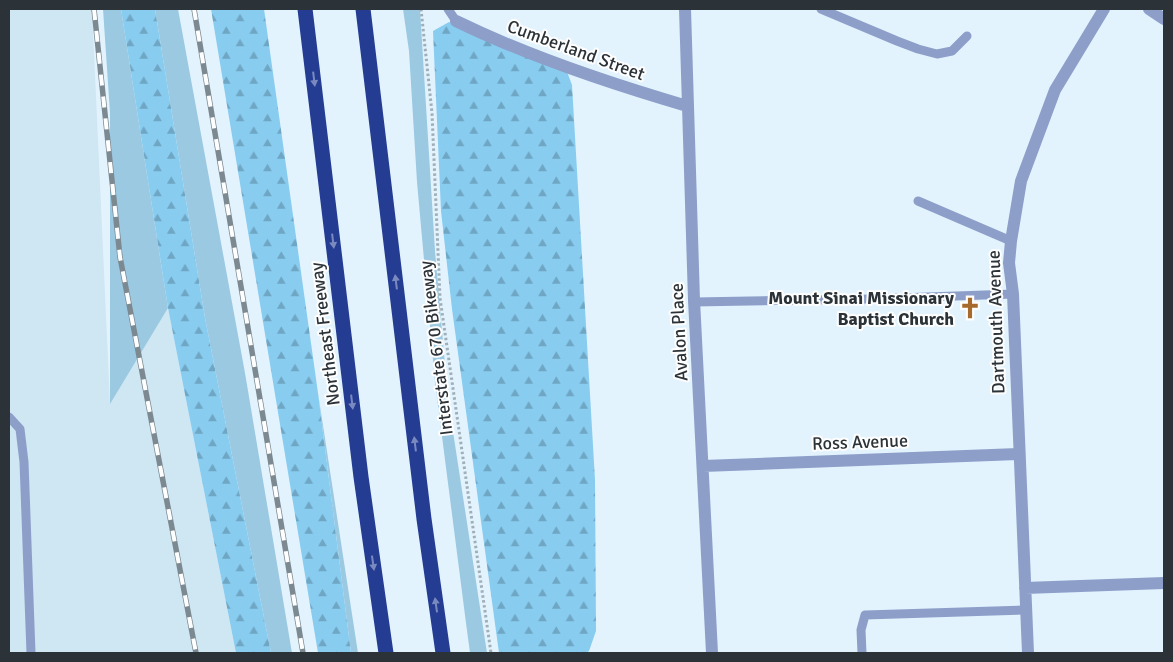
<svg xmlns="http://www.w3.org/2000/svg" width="1173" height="662" viewBox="0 0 1173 662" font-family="Signika,sans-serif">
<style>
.built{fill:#cfe6f3}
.green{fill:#9bc9e2}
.forest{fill:url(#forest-firs)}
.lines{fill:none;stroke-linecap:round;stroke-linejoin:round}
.path{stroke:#a0aeb7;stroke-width:3;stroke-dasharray:2.5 2.5;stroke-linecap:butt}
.lane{stroke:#8d9fc9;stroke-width:9}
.street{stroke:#8d9fc9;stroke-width:12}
.highway{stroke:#243d93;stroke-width:15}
.rail-casing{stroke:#7d8991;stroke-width:5.5}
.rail{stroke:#fefefe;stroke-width:4;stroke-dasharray:11;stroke-linecap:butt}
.oneway{fill:#7b8abe}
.labels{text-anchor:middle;stroke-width:4;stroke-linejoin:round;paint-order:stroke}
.street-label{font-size:18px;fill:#2b3338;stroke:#fefefe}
.poi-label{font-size:18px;font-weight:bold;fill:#2b3338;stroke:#fefefe;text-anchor:end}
</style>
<defs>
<pattern id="forest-firs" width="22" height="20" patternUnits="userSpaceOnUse" patternTransform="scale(1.25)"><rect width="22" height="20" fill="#88ccf0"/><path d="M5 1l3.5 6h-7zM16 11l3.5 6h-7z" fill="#6fa6c3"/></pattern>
</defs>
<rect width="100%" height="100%" fill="#e2f3fe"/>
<path class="built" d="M9 9H92L110 403 168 308 236 653H9Z"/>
<path class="green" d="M103 9H121L168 308 110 404V113Z
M155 9H178L245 373 292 653H271L205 318Z
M403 9H420L435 251 448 399 487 653H470L466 623 435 382 417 182 409 51Z
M318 393 358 653H351Z"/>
<path class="forest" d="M121 9H155L205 318 271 653H236L168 308Z
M211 9H264L318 393 351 653H318Z
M449 22 566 69 572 85 595 480 596 631 589 651 586 653H499L452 309 441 211 433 31Z"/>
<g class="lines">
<path class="path" d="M421 9 432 113 440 298 491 653"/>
<path class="lane" d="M448 9 456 21
M821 9 897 41 918 49 937 54 952 51 967 36
M918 201 1011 241
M694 302 870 299 1013 294
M9 417 20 429 24 462 31 653
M862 653 861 630 865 615 1026 610"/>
<path class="street" d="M685 9 694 300 712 653
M1149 9 1164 19
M456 21C530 57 608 83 687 106
M703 466 1018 454
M1025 588 1164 583
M1028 653 1013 294 1009 263 1011 241 1021 181 1055 90 1104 9"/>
<path class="highway" d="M305 9 361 477 386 653
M363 9 424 519 443 653"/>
<g class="rail-casing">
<path id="rail" d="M94 9 120 257 196 653
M194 9 303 653"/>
</g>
<use href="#rail" class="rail"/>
</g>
<defs><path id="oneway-solid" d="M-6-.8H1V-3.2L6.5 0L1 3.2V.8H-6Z" transform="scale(1.25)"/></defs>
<g class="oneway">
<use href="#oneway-solid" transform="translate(314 79) rotate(83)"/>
<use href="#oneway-solid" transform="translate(333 241) rotate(83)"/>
<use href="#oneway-solid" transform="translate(396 282) rotate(-97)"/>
<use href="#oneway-solid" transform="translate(352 402) rotate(83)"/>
<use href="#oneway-solid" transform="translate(415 444) rotate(-97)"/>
<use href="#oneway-solid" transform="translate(373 563) rotate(82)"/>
<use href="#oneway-solid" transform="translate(436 605) rotate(-98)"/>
</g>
<defs>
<g id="church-bare" transform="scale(1.725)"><path d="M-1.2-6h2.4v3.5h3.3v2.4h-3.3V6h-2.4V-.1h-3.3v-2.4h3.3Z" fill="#a66b2c" stroke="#fefefe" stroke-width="2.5" paint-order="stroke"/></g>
</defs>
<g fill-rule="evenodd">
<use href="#church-bare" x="970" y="308"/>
</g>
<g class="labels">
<g class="street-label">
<text transform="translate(576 50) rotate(20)" y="6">Cumberland Street</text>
<text transform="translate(996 322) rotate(-92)" y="6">Dartmouth Avenue</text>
<text transform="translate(679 332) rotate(-93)" y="6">Avalon Place</text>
<text transform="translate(325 334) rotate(-97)" y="6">Northeast Freeway</text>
<text transform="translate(436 348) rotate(-97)" y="6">Interstate 670 Bikeway</text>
<text transform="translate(860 442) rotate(-2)" y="6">Ross Avenue</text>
</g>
<g class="poi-label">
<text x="954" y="304">Mount Sinai Missionary<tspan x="954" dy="21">Baptist Church</tspan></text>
</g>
</g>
<rect width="1173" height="662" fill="none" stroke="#2b3338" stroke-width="20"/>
</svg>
